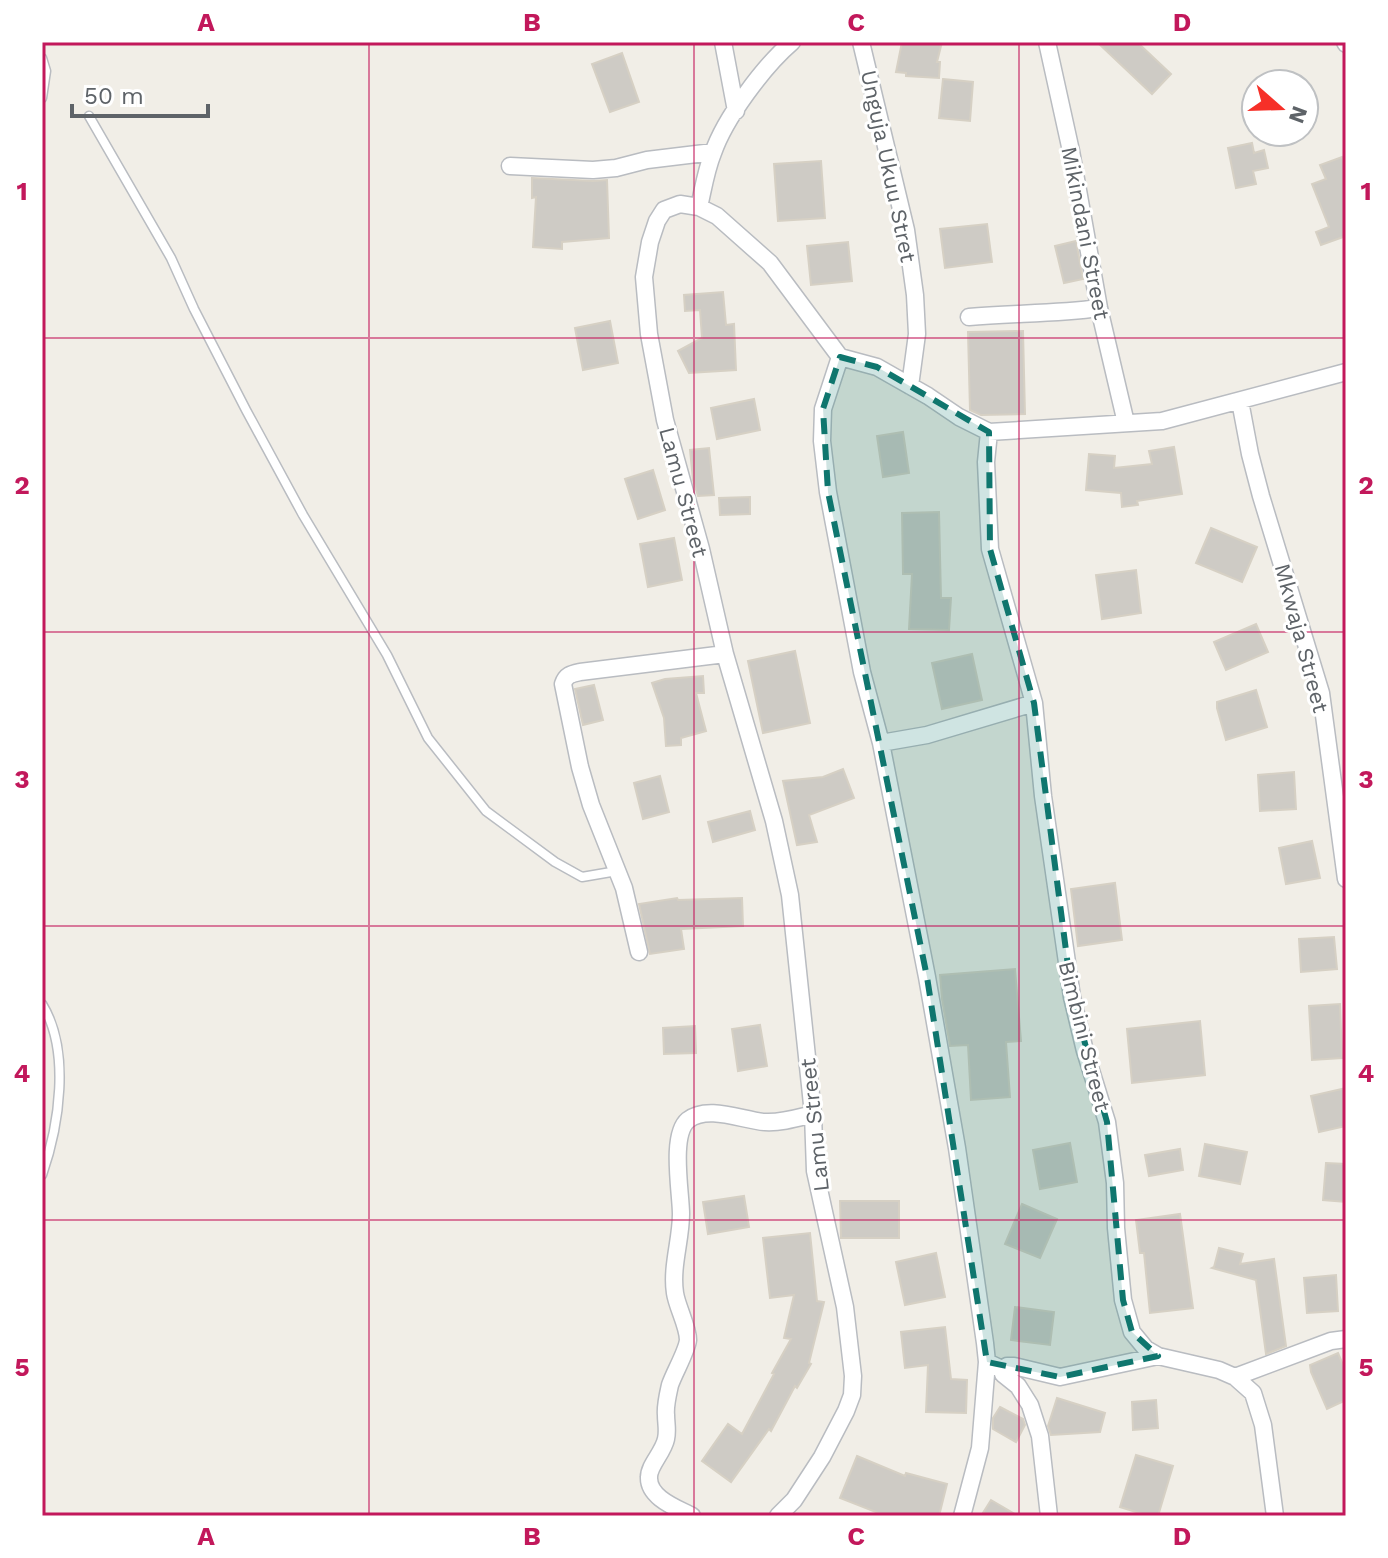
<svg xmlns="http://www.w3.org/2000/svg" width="1388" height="1558" viewBox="0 0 1388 1558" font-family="'Work Sans',sans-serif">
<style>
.building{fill:#cecbc5;stroke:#d6d0c4;stroke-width:2}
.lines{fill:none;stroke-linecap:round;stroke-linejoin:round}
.service-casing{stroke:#b9bcc1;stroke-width:11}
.minor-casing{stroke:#b9bcc1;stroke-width:19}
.service{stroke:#fff;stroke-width:8}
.minor{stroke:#fff;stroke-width:16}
.marked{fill:#0f766e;fill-opacity:0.2;stroke:#0f766e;stroke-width:6;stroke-dasharray:16 10;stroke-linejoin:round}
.grid{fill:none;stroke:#c2185b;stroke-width:2;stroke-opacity:0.55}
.labels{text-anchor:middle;stroke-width:6;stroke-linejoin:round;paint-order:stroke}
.street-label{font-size:22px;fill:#5e6368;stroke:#fff}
.neatline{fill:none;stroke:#c2185b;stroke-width:3}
.grid-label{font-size:26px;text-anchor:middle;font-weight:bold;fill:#c2185b}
</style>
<rect width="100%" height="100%" fill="#f1eee7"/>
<path class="building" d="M902 42H942L937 62H940L939 78 906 76V73L896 72Z
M1097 42H1137L1171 74 1152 94Z
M622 53 639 102 610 112 592 64Z
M943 79 973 82 970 121 939 118Z
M1252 143 1254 153 1264 150 1268 168 1253 171 1256 184 1236 188 1228 148Z
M1342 157 1346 167V236L1321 245 1316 232 1329 227 1312 184 1326 179 1320 165Z
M821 161 825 218 778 221 774 164Z
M532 178 593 181 607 180 609 238 562 242V249L533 247 536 197 532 198Z
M987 224 992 262 945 268 940 229Z
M1076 241 1083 279 1064 283 1055 246Z
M848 242 852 281 811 285 807 246Z
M723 292 726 325 734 324 736 370 689 373 678 351 702 338 700 310 685 311 684 295Z
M610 321 618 363 583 370 575 328Z
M1023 331 1025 414 981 415 970 410 968 332Z
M754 399 760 430 717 439 711 408Z
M903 432 909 473 883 477 877 436Z
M1174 447 1182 494 1137 501 1138 505 1122 507 1121 493 1086 490 1089 454 1115 456 1114 468 1152 464 1149 451Z
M709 448 714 495 698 496 693 480 690 450Z
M653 470 665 510 638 519 625 479Z
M750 497V514L720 515 719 498Z
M939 512 941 598H951L949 630 909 629 912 574H903L902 513Z
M1211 528 1257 547 1242 582 1196 563Z
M674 538 682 580 648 587 640 544Z
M1136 570 1141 613 1102 619 1096 575Z
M1256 624 1268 652 1226 670 1214 642Z
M795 651 810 723 763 733 748 661Z
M972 654 982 700 942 709 932 663Z
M703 676 704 693H696L706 731 681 738V745L666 746 664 718 652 683 665 679Z
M594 685 603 720 583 725 575 689Z
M1256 690 1267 727 1226 740 1217 708V702Z
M843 769 854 798 809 815 817 842 797 845 783 781 823 777Z
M1294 772 1296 809 1260 811 1258 775Z
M660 776 669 812 643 819 634 783Z
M750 811 755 830 713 842 708 822Z
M1312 841 1320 878 1286 884 1279 848Z
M1115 883 1122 940 1078 946 1071 889Z
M677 898 678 900 742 898 743 926 681 929 684 949 650 954 639 904Z
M1334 937 1337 969 1301 972 1299 939Z
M1015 969 1021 1041 1006 1042 1010 1097 971 1100 968 1045 950 1046 942 999 940 975Z
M1340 1004 1342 1058 1312 1060 1309 1006Z
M1200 1021 1205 1075 1132 1083 1127 1029Z
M760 1025 767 1066 738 1071 732 1029Z
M695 1026 696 1053 664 1054 663 1028Z
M1346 1088V1126L1319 1132 1311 1096Z
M1070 1143 1077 1182 1040 1189 1033 1150Z
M1205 1144 1247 1152 1240 1184 1199 1176Z
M1180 1149 1183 1170 1149 1176 1145 1155Z
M1326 1163 1346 1164V1202L1323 1200Z
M744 1196 749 1227 708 1234 703 1202Z
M840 1201H899V1238H841Z
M1022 1204 1057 1219 1040 1258 1005 1244Z
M1180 1214 1193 1308 1150 1313 1144 1253H1140L1136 1220Z
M810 1233 817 1301 824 1302 809 1363 811 1364 797 1388 795 1386 771 1431 769 1429 731 1482 702 1461 728 1424 742 1434 774 1374 772 1373 791 1339 784 1338 794 1295 770 1298 763 1238Z
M1219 1248 1243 1254 1240 1264 1274 1259 1286 1346 1266 1354 1256 1280 1212 1268 1214 1267Z
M936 1253 945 1297 905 1305 896 1262Z
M1336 1275 1338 1311 1307 1313 1304 1278Z
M1015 1307 1054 1312 1050 1345 1011 1340Z
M945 1327 951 1379 967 1380 966 1413 926 1412 928 1365 905 1368 901 1332Z
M1338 1353 1346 1372V1400L1327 1409 1311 1372 1310 1365Z
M1057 1398 1105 1413 1100 1432 1051 1435 1048 1426Z
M1156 1400 1158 1428 1133 1430 1132 1402Z
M1000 1407 1023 1419 1025 1425 1016 1442 993 1429V1418Z
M1136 1455 1173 1466 1158 1516H1149L1120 1507Z
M857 1456 905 1476 906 1473 947 1484 939 1516H886L840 1498Z
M991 1500 1018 1516H981Z"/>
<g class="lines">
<g class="service-casing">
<path id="service" d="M42 58 46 71 42 98
M89 116 171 258 194 309 246 410 303 515 387 655 428 738 486 811 555 862 582 877 617 871
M42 1004C71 1051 59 1126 42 1175"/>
</g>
<g class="minor-casing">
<path id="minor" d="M723 42 736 111
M861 42 906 230 915 295 917 334 910 386
M1047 42 1071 151 1099 308 1126 423
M1345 42 1346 44
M510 166 593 170 616 168 647 160 713 152
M699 207C703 190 706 170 713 153 725 118 764 66 792 42
M969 317C1013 313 1056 314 1099 308
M840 357 823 409 822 441 828 492 862 672 881 743 927 977 957 1148 985 1343 987 1362 980 1448 962 1516
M1240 401 1250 454 1261 496 1321 693 1346 879
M989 432 986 462 990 549 1034 703 1043 796 1072 997 1085 1051 1107 1122 1115 1183 1116 1228 1123 1300 1132 1332 1146 1349 1158 1356 1219 1370 1235 1377 1253 1393 1263 1425 1275 1516
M881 743 927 735 1034 703
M639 952 624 888 591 805 580 767 563 684C566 675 571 674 580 672L725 654
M987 1362 1002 1369 1007 1366H1014L1060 1377 1158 1356
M1002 1369 1003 1374 1018 1386 1030 1405 1040 1436 1049 1516
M1235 1377 1331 1341 1346 1339
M692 1516C677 1508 648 1498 649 1477 649 1465 663 1453 666 1439 668 1431 666 1423 666 1415 665 1406 668 1394 670 1385 674 1373 687 1351 688 1340 688 1326 677 1307 675 1293 671 1267 681 1240 681 1214 681 1193 670 1135 688 1120 708 1104 744 1121 765 1122 781 1123 797 1118 813 1114
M778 1516 794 1500 822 1457 846 1411 852 1395 853 1376 845 1307 815 1171 813 1114 790 895 774 821 725 654 701 549 665 420 649 334 644 277 650 242 657 221 664 210 680 204 699 207 717 216 770 263 840 357 877 367 928 396 959 417 989 432 1162 421 1346 372"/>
</g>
<use href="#service" class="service"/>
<use href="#minor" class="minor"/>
</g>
<path class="marked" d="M840 357 877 367 989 432 990 549 1034 703 1072 997 1107 1122 1123 1300 1132 1332 1158 1356 1060 1377 987 1362 927 977 828 492 823 409Z"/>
<path class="grid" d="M369 42V1516M694 42V1516M1019 42V1516M42 338H1346M42 632H1346M42 926H1346M42 1220H1346"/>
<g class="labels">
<g class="street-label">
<text transform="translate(889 166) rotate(78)" y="8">Unguja Ukuu Stret</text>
<text transform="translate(1086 233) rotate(79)" y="8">Mikindani Street</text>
<text transform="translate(684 492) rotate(75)" y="8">Lamu Street</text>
<text transform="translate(1302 638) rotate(75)" y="8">Mkwaja Street</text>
<text transform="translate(1085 1036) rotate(76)" y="8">Bimbini Street</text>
<text transform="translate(814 1125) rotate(-96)" y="8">Lamu Street</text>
</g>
</g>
<rect width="1388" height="1558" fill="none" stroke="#ffffff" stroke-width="88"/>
<g transform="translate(1280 108) rotate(110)"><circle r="38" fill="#ffffff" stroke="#bfc1c3" stroke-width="2"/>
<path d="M0-6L14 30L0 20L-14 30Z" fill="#f63028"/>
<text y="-12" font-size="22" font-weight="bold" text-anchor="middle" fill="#5e6368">N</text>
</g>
<path d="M72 104v12h136v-12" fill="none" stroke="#5e6368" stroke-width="4"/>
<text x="84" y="104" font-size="24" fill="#5e6368" stroke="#ffffff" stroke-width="6" paint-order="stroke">50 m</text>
<rect x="44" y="44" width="1300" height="1470" class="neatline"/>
<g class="grid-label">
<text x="206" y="31">A</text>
<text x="532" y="31">B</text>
<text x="856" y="31">C</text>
<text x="1182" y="31">D</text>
<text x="22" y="200">1</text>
<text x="1366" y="200">1</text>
<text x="22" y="494">2</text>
<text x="1366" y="494">2</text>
<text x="22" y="788">3</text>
<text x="1366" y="788">3</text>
<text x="22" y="1082">4</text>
<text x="1366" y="1082">4</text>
<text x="22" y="1376">5</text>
<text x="1366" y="1376">5</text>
<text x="206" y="1545">A</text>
<text x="532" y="1545">B</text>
<text x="856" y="1545">C</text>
<text x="1182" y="1545">D</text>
</g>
</svg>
